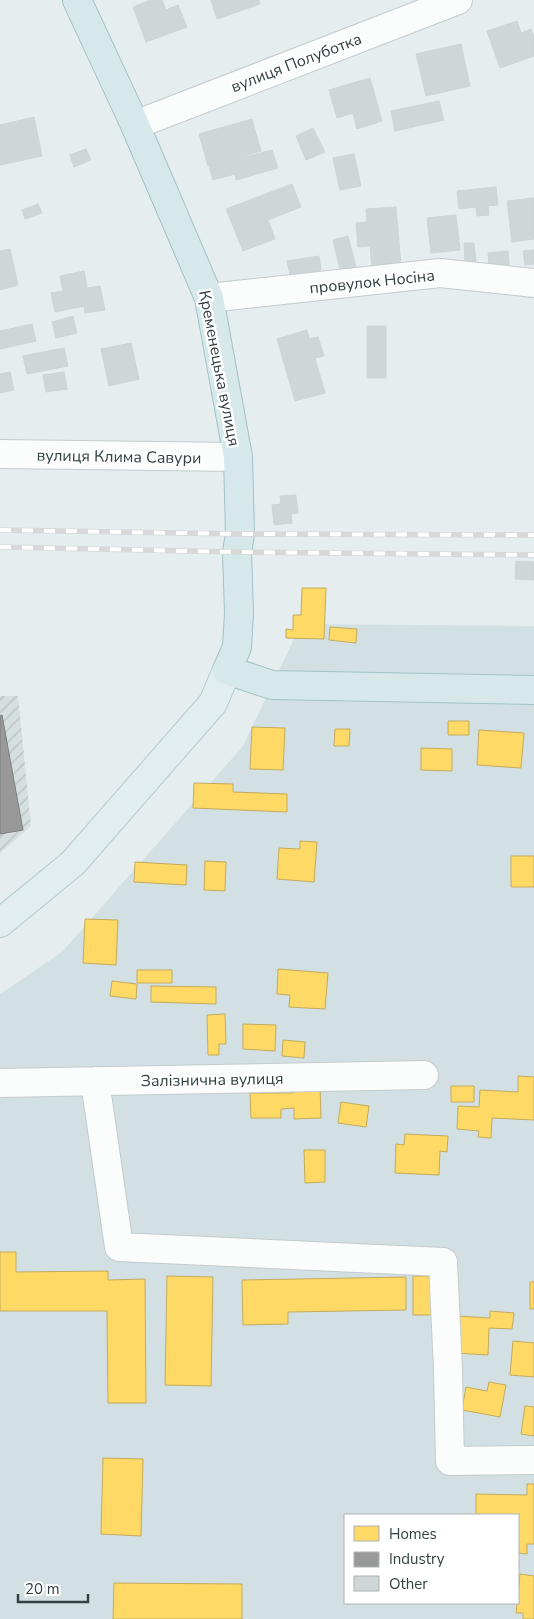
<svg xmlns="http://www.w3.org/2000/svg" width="534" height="1619" viewBox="0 0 534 1619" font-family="'Nunito Sans',sans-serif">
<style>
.residential{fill:#d3e0e3;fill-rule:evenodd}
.industrial{fill:url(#industrial-furrows)}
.homes{fill:#ffd966;stroke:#c2ab5c}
.industry{fill:#999;stroke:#7a7f7f}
.building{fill:#cfd6d7;stroke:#ccd5d6}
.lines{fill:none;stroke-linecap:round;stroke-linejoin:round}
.minor-casing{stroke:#c4cbcc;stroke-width:30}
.major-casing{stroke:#b3cbd0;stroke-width:30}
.highway-casing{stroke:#a1c2c6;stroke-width:30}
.minor{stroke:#fbfcfc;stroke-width:28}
.major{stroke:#e2edf0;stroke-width:28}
.highway{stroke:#d7e8eb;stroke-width:28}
.rail-casing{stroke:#d7d8d8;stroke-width:5.5}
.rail{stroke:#fff;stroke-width:4;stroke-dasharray:11;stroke-linecap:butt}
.labels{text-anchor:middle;stroke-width:5;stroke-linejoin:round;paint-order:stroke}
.street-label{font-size:16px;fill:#334143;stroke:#fff}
</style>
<defs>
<pattern id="industrial-furrows" width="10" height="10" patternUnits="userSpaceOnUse" patternTransform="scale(1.25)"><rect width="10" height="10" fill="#d6dfdf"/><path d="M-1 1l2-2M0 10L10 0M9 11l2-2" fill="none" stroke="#b8c1c1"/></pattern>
</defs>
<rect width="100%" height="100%" fill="#e6edee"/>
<path class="residential" d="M301 624 534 626V1619H0V994L62 952 243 746ZM345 1515H518V1603H345Z"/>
<path class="industrial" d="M0 696H18L31 826 0 853Z"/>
<path class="homes" d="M302 588H326L324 639 286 638V629L293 630V615H301Z
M330 627 357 629 356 643 329 640Z
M448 721H469V735H448Z
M252 727 285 728 283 770 250 769Z
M335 729H350L349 746H334Z
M479 730 524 733 521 768 477 765Z
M421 748 452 749V771L421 770Z
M194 783 233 784V792L287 794V812L193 808Z
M300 841 317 842 314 882 277 879 279 848 300 849Z
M511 856H534V887H511Z
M205 861 226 862 225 891 204 890Z
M135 862 187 865 186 885 134 882Z
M85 919 118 920 116 965 83 963Z
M278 969 328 973 325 1009 289 1007 290 995 277 994Z
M137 970H172V983H137Z
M112 981 137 984 136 999 110 996Z
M151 986 216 987V1004L151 1002Z
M225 1014 226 1044H219V1055H208L207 1015Z
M243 1024 276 1025 275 1051 243 1049Z
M283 1040 305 1042 304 1058 282 1056Z
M518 1076 534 1077V1120L492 1118 491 1138 478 1137 479 1131 457 1129 458 1106 479 1107 480 1090 518 1092Z
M320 1085 321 1118 294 1119V1108L281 1109V1118H251L250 1093H294V1086Z
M451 1086H474V1102H451Z
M341 1102 369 1106 366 1127 338 1123Z
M405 1134 448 1136 447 1152 440 1151 439 1175 395 1173 396 1144 404 1145Z
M304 1150H325V1182L305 1183Z
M0 1252H16V1272L108 1271V1280L145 1279 146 1403H108L107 1311H0Z
M167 1276 213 1277 211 1386 165 1385Z
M413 1276H433L434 1315H413Z
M406 1277V1310L288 1312V1324L243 1325 242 1280Z
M530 1282H534V1309H530Z
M490 1311 514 1313 512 1329 489 1328 488 1355 454 1353 457 1316 490 1318Z
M513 1341 534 1343V1377L510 1375Z
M489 1382 506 1385 500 1417 462 1410 466 1387 487 1391Z
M525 1406 534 1407V1436L521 1434Z
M103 1458 143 1459 141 1536 101 1534Z
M527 1484H534V1544H527V1554L518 1553V1515H476V1494L527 1495Z
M520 1574 534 1576V1619H523V1613H516Z
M114 1583 242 1584V1619H113Z"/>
<path class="industry" d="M2 715 23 830 0 834V716Z"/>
<path class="building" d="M151 0H162L166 10 178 5 187 27 146 42 133 7Z
M211 0H259L260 4 217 19Z
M517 21 521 33 531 29 534 37V56L500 68 487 31Z
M461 44 470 86 426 96 416 54Z
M370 78 382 121 357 129 353 113 337 118 329 90Z
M439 101 444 120 395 131 391 111Z
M34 117 42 156 0 165V125Z
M252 119 261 151 208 166 199 134Z
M313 128 325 152 306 160 296 136Z
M86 149 91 160 74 167 70 155Z
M272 150 278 168 236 180 235 174 213 180 209 166Z
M354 154 361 186 340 190 333 158Z
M292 184 301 207 268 220 275 239 243 251 226 209Z
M496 187 498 205 488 206 489 215 477 216 476 207 459 209 457 191Z
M534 198V239L512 242 507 201Z
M38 204 42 213 25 219 22 210Z
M396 207 401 265 372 268 370 246 358 247 356 223 367 222 366 209Z
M456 215 460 250 431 253 427 218Z
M348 236 356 267 340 270 333 240Z
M464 243H474L476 262H465Z
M10 249 18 285 0 290V251Z
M534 250V264L525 265 523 251Z
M508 251 509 264 489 266 488 253Z
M319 256 321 270 290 275 287 261Z
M84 271 87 288 100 286 105 310 85 313 84 306 55 312 51 293 63 291 60 276Z
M73 316 77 333 56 338 52 322Z
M32 324 36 341 0 349V331Z
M367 326H386V378H367Z
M307 330 309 339 318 337 324 356 315 358 325 393 295 401 277 339Z
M131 343 139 379 109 386 101 349Z
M64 348 68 366 27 374 23 356Z
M10 372 14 390 0 393V374Z
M64 372 67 389 46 392 43 375Z
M296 495 298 513 291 514 292 523 274 525 272 505 281 504 280 496Z
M516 561 534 562V580L515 579Z"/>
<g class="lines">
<g class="minor-casing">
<path id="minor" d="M135 125 458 0
M209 298 440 273 534 283
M0 454 238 457
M95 1081 119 1247 443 1262 448 1370 450 1461 534 1460
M0 1083 424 1075"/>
</g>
<g class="major-casing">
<path id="major" d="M0 923 73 863 213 703 227 670"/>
</g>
<g class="highway-casing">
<path id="highway" d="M77 0 135 125 209 298 238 457 240 534 237 552 239 613 237 647 227 670 272 685 534 690"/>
</g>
<use href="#minor" class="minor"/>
<use href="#major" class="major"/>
<use href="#highway" class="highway"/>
<g class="rail-casing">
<path id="rail" d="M0 530 240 534 534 535
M0 547 237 552 534 555"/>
</g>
<use href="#rail" class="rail"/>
</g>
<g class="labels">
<g class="street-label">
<text transform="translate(296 62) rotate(-21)" y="6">вулиця Полуботка</text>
<text transform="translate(372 281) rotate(-6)" y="6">провулок Носіна</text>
<text transform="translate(220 368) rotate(79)" y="6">Кременецька вулиця</text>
<text transform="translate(119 456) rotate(1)" y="6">вулиця Клима Савури</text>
<text transform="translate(212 1079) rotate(-1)" y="6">Залізнична вулиця</text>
</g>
</g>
<rect x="344" y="1514" width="175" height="90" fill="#ffffff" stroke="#adb3b4"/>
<rect x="354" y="1526" width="25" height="15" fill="#ffd966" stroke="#adb3b4"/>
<text x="389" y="1539" font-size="15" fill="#334143">Homes</text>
<rect x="354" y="1552" width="25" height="15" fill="#999999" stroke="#adb3b4"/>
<text x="389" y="1564" font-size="15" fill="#334143">Industry</text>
<rect x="354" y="1576" width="25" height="15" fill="#cfd6d7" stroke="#adb3b4"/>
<text x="389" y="1589" font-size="15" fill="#334143">Other</text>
<path d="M18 1594v8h70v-8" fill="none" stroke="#334143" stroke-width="2.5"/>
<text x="25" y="1594" font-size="15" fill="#334143" stroke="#ffffff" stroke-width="4" paint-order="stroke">20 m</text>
</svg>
